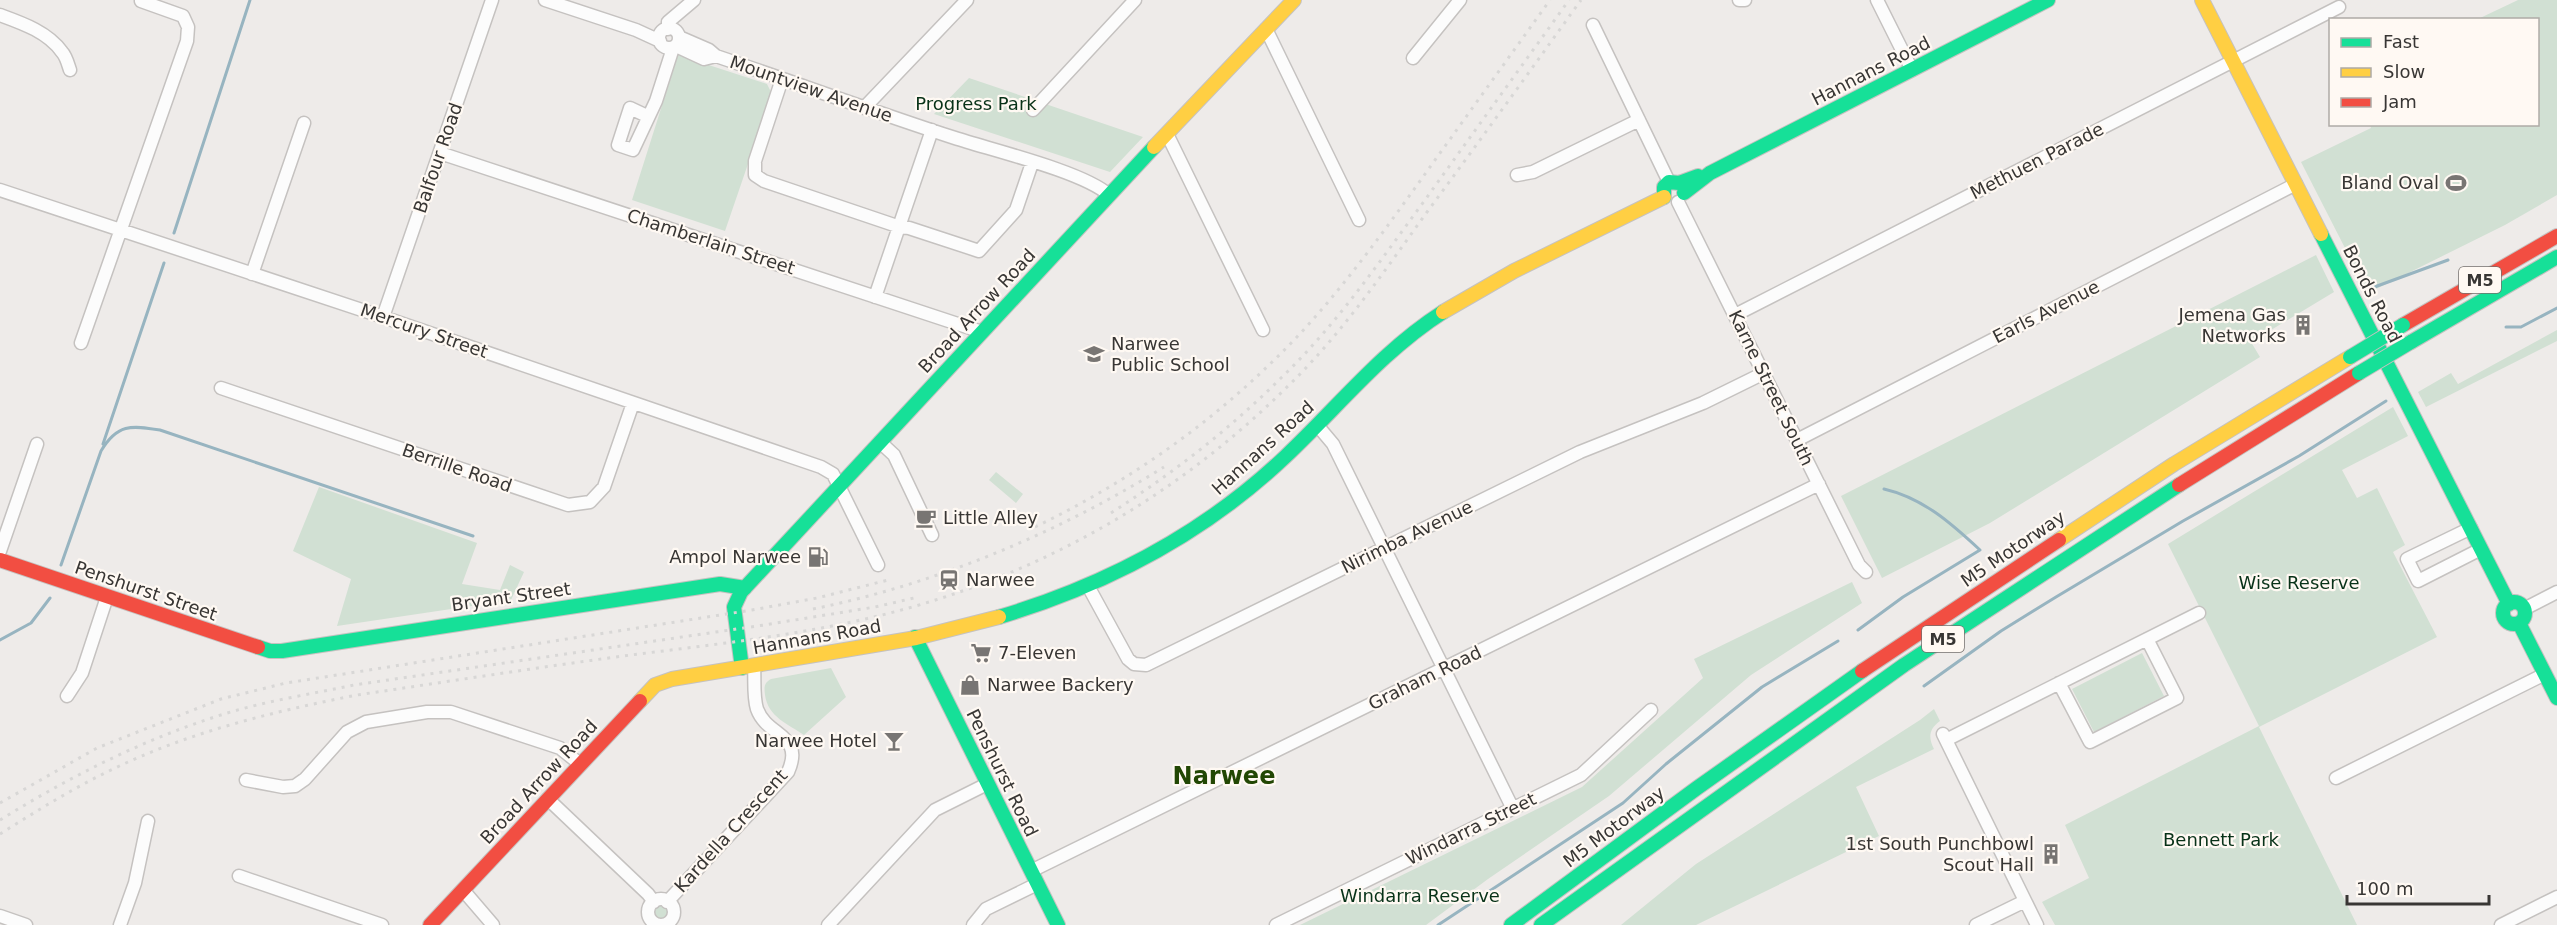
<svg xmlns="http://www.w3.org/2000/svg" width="2557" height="925" viewBox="0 0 2557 925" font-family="'DejaVu Sans',sans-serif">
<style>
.green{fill:#d1e0d3}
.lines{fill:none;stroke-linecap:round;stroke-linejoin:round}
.stream{stroke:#97b4c0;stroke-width:3}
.street-casing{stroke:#c5c2c0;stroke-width:15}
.fast-casing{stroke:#c5c2c0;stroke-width:16}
.slow-casing{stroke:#c5c2c0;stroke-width:16}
.jam-casing{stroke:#c5c2c0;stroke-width:16}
.street{stroke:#fcfcfc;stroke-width:12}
.fast{stroke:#16e098;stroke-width:14}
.slow{stroke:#ffcf43;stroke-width:14}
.jam{stroke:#f24e42;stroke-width:14}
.rail{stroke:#d8d7d6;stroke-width:3;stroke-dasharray:3 6;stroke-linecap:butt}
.fast-bridge-casing{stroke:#c5c2c0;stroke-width:16;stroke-linecap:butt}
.fast-bridge{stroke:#16e098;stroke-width:14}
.labels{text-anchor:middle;stroke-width:4.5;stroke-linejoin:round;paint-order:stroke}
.shield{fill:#fff9f3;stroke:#74706d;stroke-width:1.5}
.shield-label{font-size:16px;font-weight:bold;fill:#383634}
.street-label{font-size:18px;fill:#383634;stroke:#fff9f3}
.park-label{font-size:18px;fill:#083218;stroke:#fff9f3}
.poi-label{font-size:18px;fill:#383634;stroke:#fff9f3;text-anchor:end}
.district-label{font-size:24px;font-weight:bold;fill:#224704;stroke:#fff9f3}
</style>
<rect width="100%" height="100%" fill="#eeebe9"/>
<path class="green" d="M2518 0H2557V195L2505 225 2368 293 2301 162 2371 128 2370 125 2538 124V20L2478 19Z
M678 55 767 84 772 94 725 231 632 200Z
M969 78 1143 137 1110 172 934 114Z
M2316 255 2334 292 2251 342 2260 357 1990 523 1882 578 1841 496Z
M2557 330V341L2426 407 2418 392 2451 373 2458 384Z
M2393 407 2408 436 2342 470 2357 498 2377 488 2405 545 2393 552 2437 637 2259 727 2357 925H2055L2042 902 2089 878 2065 825 2259 726 2168 544Z
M996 472 1023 494 1016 503 989 480Z
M319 487 477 543 462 584 500 590 510 565 524 572 511 600 337 626 351 579 293 551Z
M1852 582 1862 603 1751 675 1609 796 1488 879 1426 925H1300L1582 787 1703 678 1694 659Z
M2142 653 2164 696 2094 732 2072 689Z
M831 668 846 697 804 735C788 724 768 717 765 695 764 687 764 683 771 679Z
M1934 709 1940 721C1929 729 1928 737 1934 749L1856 787 1879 836 1696 925H1621L1696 864 1920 720Z
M654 913a7 7 0 1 1 14 0a7 7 0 1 1-14 0Z"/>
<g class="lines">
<path class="stream" d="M174 233 250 0
M2369 289 2448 260
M2506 327H2521L2557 308
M103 444 164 263
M101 451C117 424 131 425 160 430L473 536
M61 565 101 451
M1858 630 1903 597 1980 550C1951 523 1923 498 1884 489
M0 640 31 623 50 598
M1924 686 2001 631 2056 597 2183 521 2299 456 2386 401
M1438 925 1623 803 1666 764 1762 687 1838 641"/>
<g class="street-casing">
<path id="street" d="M545 0 636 30 660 41
M1739 0H1745
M1877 0 1912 70
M0 15C22 23 48 32 62 52 66 56 68 64 70 70
M1593 25 1669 182
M659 38a10 10 0 1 1 20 0a10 10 0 1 1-20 0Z
M668 29V22L694 0
M1266 29 1359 220
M679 37 709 50 716 56C796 83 875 112 955 138 992 150 1084 172 1109 195
M676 46 704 59 716 56
M1413 58 1460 0
M782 79 755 161V175L764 181 900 227 909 228 979 251 1016 210 1032 163
M864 108 967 0
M1033 110 1135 0
M647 116 630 108 618 145 633 150 656 101 673 48
M1167 134 1263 330
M440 153 982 332
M1517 175 1533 172 1639 120
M0 190 383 317 821 467 833 474 878 565
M1678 202 1859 565 1866 572
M252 274 304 123
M875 297 932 130
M1735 315 2339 7
M383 317 492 0
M81 343 187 41 188 27 183 16 141 1
M221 388 568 505 590 502 604 487 633 403
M1317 425 1333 444 1513 809
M1797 440 2296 184
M880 442 894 455 932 535
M2471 528 2407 559 2418 581 2481 549
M0 551 37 444
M1088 586 1128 659 1134 664 1146 665 1580 452 1703 403 1764 373
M2524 609 2557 592
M2059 683 2090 742 2177 698 2147 639
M67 696 82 673 107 597
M1943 734 2037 925
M1946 740 2199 613
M2336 778 2545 674
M246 780 283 787 295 786 305 779 347 732 366 722 427 712H451L560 748 580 764
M548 799 648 894 654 902
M1031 871 1819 484
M239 876 382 925
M463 890 493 925
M648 912a13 13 0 1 1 26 0a13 13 0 1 1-26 0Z
M667 902 788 772C805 734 767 737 757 709 753 696 755 680 754 666
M0 916 26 925
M120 925 135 883 148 821
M828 925 935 810 987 784
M973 925 986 909 1037 884
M1276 925 1581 775 1651 710
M1976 925 2025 901
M2501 925 2557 897"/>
</g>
<g class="fast-casing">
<path id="fast" d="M1684 193 1710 173 2048 0
M1664 197V187L1669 182 1679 183 1698 176
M2321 234 2509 604
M2411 342 2557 257
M2503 613a11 11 0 1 1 22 0a11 11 0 1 1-22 0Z
M999 617C1106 585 1205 533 1286 456 1338 407 1382 351 1443 312
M2519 623 2557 698
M915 637 1058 925
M258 647 270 651H282L720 584 745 588
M742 668 734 607 741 592 1154 147
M1511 925 1697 788 1862 671
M1541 925 1904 665 2179 485"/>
</g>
<g class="slow-casing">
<path id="slow" d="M2202 0 2321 234
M1154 147 1294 0
M1443 312 1514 271 1664 197
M2059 540 2174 464 2350 357
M640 701 655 685 672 679 916 638 999 617"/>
</g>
<g class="jam-casing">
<path id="jam" d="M2403 325 2557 236
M2179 485 2359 373
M0 560 258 647
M1862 671 2059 540
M430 925 640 701"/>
</g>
<use href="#street" class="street"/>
<use href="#fast" class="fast"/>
<use href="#slow" class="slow"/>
<use href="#jam" class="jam"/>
<path class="rail" d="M1111 513C1173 473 1230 429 1282 377 1337 324 1380 261 1425 200 1473 133 1521 67 1569 0
M1035 527C1122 485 1201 431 1270 364 1327 310 1374 245 1420 181 1463 121 1507 60 1550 0
M813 609C936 584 1058 533 1164 467
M0 803 97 748 221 699 286 683 752 610 817 598 892 579
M0 820C71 776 144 739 224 714 266 701 311 694 354 685L764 625 875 607 914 598
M0 834C35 812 70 790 107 772 185 733 271 712 357 695 445 682 534 668 623 656 709 645 797 636 882 615 1036 577 1174 499 1287 387 1341 335 1383 273 1427 212 1479 142 1530 71 1581 0"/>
<g class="fast-bridge-casing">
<path id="fast-bridge" d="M2350 357 2403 325
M2359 373 2411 342"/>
</g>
<use href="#fast-bridge" class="fast-bridge"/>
</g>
<defs>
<g id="stadium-bare" transform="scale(1.62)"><path d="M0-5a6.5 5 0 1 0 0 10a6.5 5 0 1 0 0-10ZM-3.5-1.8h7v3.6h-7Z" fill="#787573" stroke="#fff9f3" stroke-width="2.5" paint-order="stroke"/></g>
<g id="building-bare" transform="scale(1.62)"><path d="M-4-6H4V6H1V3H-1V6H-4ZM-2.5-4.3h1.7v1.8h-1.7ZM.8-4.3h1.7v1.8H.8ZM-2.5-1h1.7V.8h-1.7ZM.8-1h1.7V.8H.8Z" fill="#787573" stroke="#fff9f3" stroke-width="2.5" paint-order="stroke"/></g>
<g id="school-bare" transform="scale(1.62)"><path d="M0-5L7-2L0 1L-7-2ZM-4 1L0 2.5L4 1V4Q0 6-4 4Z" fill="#787573" stroke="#fff9f3" stroke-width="2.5" paint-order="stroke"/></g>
<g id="cafe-bare" transform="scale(1.62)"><path d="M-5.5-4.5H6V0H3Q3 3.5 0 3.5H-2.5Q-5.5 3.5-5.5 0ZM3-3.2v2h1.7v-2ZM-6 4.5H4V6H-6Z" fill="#787573" stroke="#fff9f3" stroke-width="2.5" paint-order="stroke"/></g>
<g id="fuel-bare" transform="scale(1.62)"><path d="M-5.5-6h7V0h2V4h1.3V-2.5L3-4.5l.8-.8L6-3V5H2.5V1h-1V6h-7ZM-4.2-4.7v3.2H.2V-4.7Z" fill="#787573" stroke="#fff9f3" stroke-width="2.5" paint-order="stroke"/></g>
<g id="station-bare" transform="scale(1.62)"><path d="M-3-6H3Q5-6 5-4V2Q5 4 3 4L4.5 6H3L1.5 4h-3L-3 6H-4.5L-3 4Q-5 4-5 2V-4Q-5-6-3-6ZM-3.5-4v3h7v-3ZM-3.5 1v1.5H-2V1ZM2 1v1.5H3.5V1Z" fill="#787573" stroke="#fff9f3" stroke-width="2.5" paint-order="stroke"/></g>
<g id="supermarket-bare" transform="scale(1.62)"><path d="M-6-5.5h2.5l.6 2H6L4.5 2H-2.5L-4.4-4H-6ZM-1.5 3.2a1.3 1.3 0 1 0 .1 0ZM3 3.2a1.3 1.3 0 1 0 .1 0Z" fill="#787573" stroke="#fff9f3" stroke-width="2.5" paint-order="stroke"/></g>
<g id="shop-bare" transform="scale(1.62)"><path d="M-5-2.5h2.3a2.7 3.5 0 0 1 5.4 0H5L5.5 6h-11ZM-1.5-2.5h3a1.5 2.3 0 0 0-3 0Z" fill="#787573" stroke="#fff9f3" stroke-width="2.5" paint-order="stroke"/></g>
<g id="bar-bare" transform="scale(1.62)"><path d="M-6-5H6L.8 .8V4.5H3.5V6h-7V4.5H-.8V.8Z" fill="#787573" stroke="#fff9f3" stroke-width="2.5" paint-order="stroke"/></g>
</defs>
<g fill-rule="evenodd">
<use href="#stadium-bare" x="2456" y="183"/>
<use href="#building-bare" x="2303" y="325"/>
<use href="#school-bare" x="1094" y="354"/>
<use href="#cafe-bare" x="926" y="518"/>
<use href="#fuel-bare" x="818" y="557"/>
<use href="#station-bare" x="949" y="580"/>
<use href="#supermarket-bare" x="981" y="653"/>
<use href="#shop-bare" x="970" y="685"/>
<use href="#bar-bare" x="894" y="741"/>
<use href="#building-bare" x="2051" y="854"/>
</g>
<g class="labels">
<g class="shield">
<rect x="2459" y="267" width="42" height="26" rx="4.5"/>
<rect x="1922" y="626" width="42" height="26" rx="4.5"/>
</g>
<g class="shield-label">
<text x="2480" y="286">M5</text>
<text x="1943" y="645">M5</text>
</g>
<g class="street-label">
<text transform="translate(1871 71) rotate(-27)" y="6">Hannans Road</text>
<text transform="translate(811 89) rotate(19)" y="6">Mountview Avenue</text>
<text transform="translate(438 158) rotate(-71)" y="6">Balfour Road</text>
<text transform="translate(2037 161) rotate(-27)" y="6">Methuen Parade</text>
<text transform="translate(711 242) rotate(18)" y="6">Chamberlain Street</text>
<text transform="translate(2372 294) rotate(63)" y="6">Bonds Road</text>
<text transform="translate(977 311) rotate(-47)" y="6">Broad Arrow Road</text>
<text transform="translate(2046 312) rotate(-27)" y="6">Earls Avenue</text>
<text transform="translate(424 331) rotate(19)" y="6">Mercury Street</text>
<text transform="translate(1771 388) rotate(64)" y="6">Karne Street South</text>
<text transform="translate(1263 448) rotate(-42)" y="6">Hannans Road</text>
<text transform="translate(457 468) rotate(19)" y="6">Berrille Road</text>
<text transform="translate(1407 537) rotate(-26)" y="6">Nirimba Avenue</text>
<text transform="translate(2013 549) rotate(-34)" y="6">M5 Motorway</text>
<text transform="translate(146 591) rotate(19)" y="6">Penshurst Street</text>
<text transform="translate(511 597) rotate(-8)" y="6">Bryant Street</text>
<text transform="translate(817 637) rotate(-10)" y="6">Hannans Road</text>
<text transform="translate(1425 678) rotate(-26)" y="6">Graham Road</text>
<text transform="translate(1002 773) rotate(64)" y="6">Penshurst Road</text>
<text transform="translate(539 782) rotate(-47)" y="6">Broad Arrow Road</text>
<text transform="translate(1614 827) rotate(-37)" y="6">M5 Motorway</text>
<text transform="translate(1471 829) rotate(-26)" y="6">Windarra Street</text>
<text transform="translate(731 831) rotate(-48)" y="6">Kardella Crescent</text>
</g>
<g class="park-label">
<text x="976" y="110">Progress Park</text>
<text x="2299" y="589">Wise Reserve</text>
<text x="2221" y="846">Bennett Park</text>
<text x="1420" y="902">Windarra Reserve</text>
</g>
<g class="poi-label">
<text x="2439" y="189">Bland Oval</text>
<text x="2286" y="321">Jemena Gas<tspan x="2286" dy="21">Networks</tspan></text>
<text x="1111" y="350" text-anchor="start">Narwee<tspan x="1111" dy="21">Public School</tspan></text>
<text x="943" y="524" text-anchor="start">Little Alley</text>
<text x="801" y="563">Ampol Narwee</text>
<text x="966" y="586" text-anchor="start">Narwee</text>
<text x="998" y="659" text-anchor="start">7-Eleven</text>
<text x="987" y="691" text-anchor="start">Narwee Backery</text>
<text x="877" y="747">Narwee Hotel</text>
<text x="2034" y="850">1st South Punchbowl<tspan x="2034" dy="21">Scout Hall</tspan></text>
</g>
<g class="district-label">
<text x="1224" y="784">Narwee</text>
</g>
</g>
<rect x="2329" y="18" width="210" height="108" fill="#fff9f3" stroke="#afaba7" stroke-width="1.5"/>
<rect x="2341" y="38" width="30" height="9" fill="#16e098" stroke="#afaba7" stroke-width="1.5"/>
<text x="2383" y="48" font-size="18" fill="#383634">Fast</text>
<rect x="2341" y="68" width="30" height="9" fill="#ffcf43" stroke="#afaba7" stroke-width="1.5"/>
<text x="2383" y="78" font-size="18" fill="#383634">Slow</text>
<rect x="2341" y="98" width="30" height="9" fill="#f24e42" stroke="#afaba7" stroke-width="1.5"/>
<text x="2383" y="108" font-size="18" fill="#383634">Jam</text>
<path d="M2347 895v9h142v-9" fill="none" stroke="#383634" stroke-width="3"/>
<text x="2356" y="895" font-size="18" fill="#383634" stroke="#fff9f3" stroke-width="4.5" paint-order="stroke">100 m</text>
</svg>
